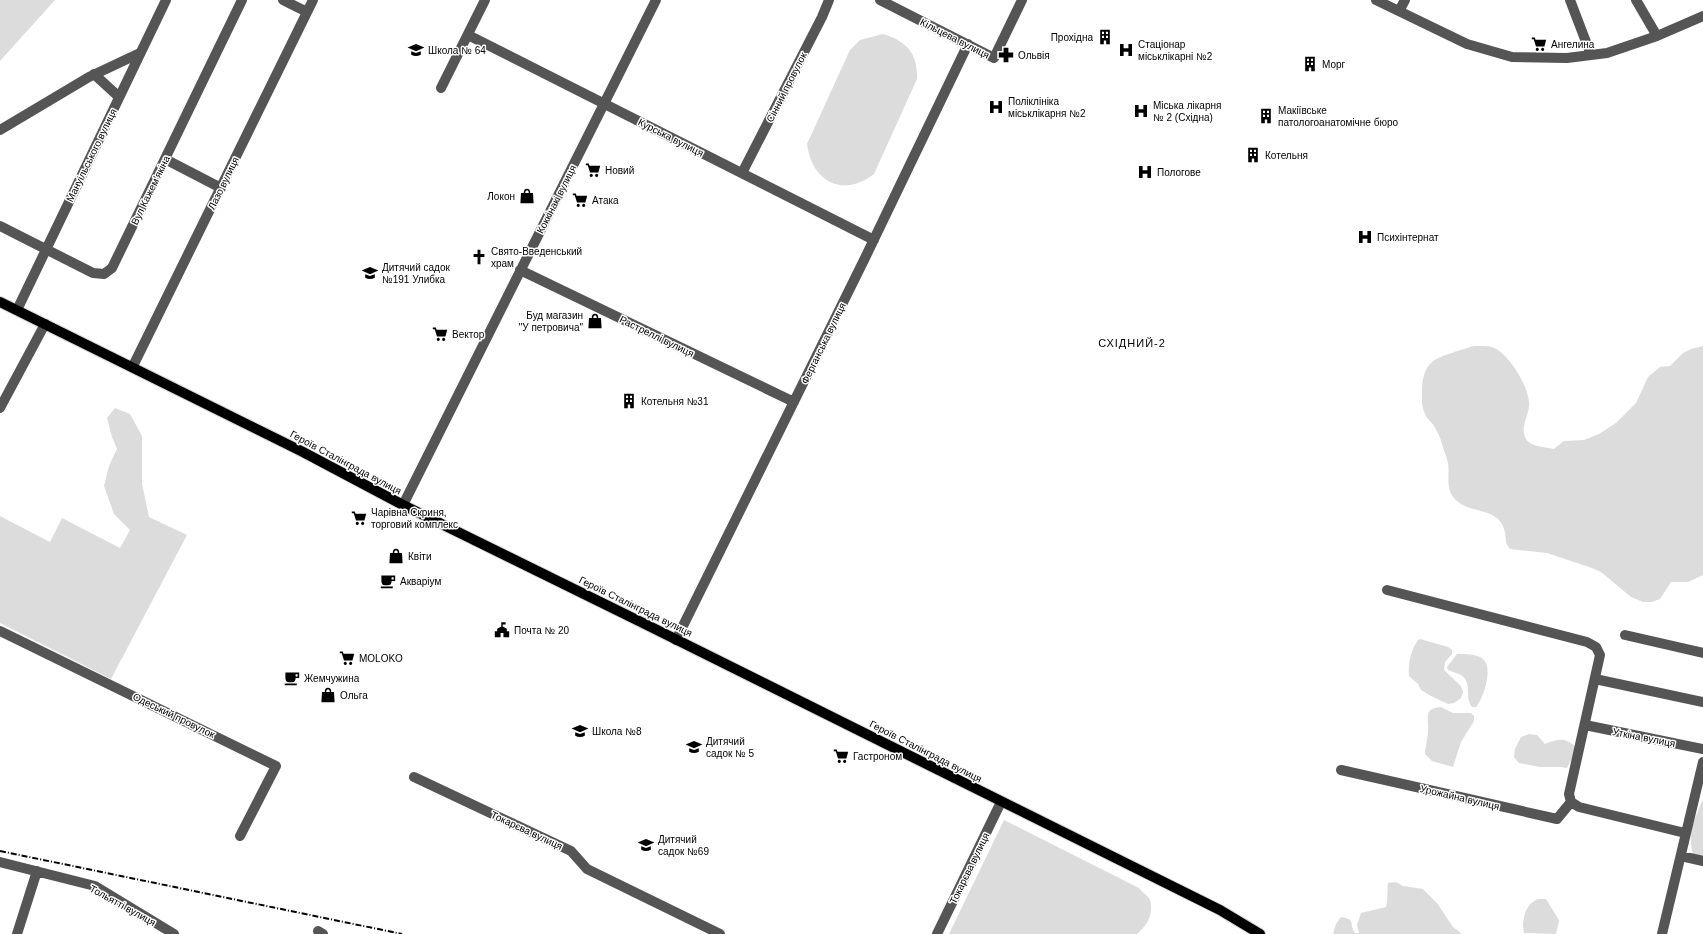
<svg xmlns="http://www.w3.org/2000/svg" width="1703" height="934" viewBox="0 0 1703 934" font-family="Helvetica,sans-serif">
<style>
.green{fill:#dcdcdc}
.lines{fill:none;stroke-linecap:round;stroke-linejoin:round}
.major-casing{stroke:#dbdbdb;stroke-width:12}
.minor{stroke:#555;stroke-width:10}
.major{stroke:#000;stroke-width:10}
.rail{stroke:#000;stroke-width:2;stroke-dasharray:6 2 1 2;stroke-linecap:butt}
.labels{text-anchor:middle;stroke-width:3;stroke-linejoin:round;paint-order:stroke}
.poi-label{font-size:10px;fill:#000;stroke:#fff;text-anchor:start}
.street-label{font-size:10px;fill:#000;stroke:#fff}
.neighbourhood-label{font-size:11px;letter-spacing:1px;fill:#000;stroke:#fff}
</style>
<rect width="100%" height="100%" fill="#fff"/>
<path class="green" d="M0 0H55L0 61Z
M883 34C906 41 918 53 917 79L874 174C843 198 812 182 807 144L850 50 860 40Z
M1474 346C1482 346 1492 345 1498 350 1512 360 1528 386 1529 403 1530 415 1519 427 1526 439 1531 447 1545 447 1554 449L1564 441 1584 440 1599 434 1616 423 1636 403 1648 377 1660 367 1670 366 1683 353 1691 349 1703 346V575L1688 582H1671L1660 599 1652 602H1643L1631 597 1601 572 1592 568 1547 553 1510 549 1506 543C1506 502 1471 518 1454 498 1445 487 1450 475 1448 463 1447 459 1446 455 1444 451 1442 442 1439 434 1434 426 1432 422 1427 419 1425 414 1421 406 1422 398 1422 390 1422 381 1424 369 1432 362 1439 356 1464 349 1474 346Z
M115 408 130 414 142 436V484L149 517 187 535 111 679 0 623V516L50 542 62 518 120 548 130 530 114 514 104 486 109 466 117 449 112 437 107 418Z
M1420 639 1448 647 1452 650V654L1445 662 1444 670 1461 686 1463 692 1461 698 1454 703 1448 704 1431 696 1421 690 1418 684 1409 676C1408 663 1411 650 1418 640Z
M1457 654C1465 654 1479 654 1484 660 1493 670 1483 699 1476 707H1472C1464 697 1473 683 1461 675 1457 673 1452 672 1448 670L1447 667Z
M1441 707 1453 713H1471L1474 716V721L1461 742 1453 767 1432 761 1425 754C1425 746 1428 738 1428 731 1429 718 1423 708 1441 707Z
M1529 734 1537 735 1545 744C1558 739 1564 737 1575 746L1572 758 1567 768 1561 767H1540L1519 763 1514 757 1515 749 1521 737Z
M1703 799V855L1701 856 1693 854C1687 833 1695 818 1703 799Z
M1004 820 1139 888C1142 892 1148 896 1150 900 1154 914 1147 925 1137 934H949Z
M1396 882 1403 886 1423 889 1437 903 1453 927 1462 934H1333L1336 924 1341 917C1357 920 1348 923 1355 933H1359L1357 925 1361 913 1386 907C1388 903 1387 890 1388 883Z
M1538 899H1546L1559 920 1556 934 1524 933C1521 921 1525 904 1538 899Z"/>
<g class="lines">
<g class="major-casing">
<path id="major" d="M0 302 303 452 403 505 643 623 1220 910 1260 934"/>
</g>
<path class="minor" d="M283 0 307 12
M880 0 994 58 1022 0
M1376 0 1467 44 1512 57 1567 58 1607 53 1657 36 1703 16
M1570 0 1591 55
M1636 0 1657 36
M1399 11 1405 0
M468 35 874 240
M94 74 119 97
M441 88 485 0
M0 130 89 77 140 53
M165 159 221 188
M742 173 822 17 829 0
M0 226 93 273 104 274 112 268 242 0
M520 270 794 402
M17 310 166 0
M133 366 313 0
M0 408 45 324
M403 505 656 0
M1387 590 1587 642 1596 647 1600 655 1569 794 1571 802 1579 807 1685 833
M0 631 276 766 240 836
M1625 635 1703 653
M676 640 865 258 968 44
M1595 679 1703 702
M1585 725 1703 749
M1341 770 1557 819 1571 802
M414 777 571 851 587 869 720 934
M1681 856 1703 861
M0 862 95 886 174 934
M318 931 323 934
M17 934 37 871
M937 934 1001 802
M1662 934 1703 762"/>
<use href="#major" class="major"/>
<path class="rail" d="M0 851 402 934"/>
</g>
<defs>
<g id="building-bare" transform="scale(1.2)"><path d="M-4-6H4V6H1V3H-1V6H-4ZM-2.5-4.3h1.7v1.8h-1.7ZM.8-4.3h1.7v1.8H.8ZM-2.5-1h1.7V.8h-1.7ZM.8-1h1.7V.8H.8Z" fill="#000" stroke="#fff" stroke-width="2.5" paint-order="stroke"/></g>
<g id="supermarket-bare" transform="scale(1.2)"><path d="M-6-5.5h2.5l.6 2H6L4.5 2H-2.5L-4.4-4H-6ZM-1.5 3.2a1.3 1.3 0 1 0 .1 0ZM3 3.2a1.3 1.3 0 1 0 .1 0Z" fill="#000" stroke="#fff" stroke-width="2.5" paint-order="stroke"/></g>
<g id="school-bare" transform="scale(1.2)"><path d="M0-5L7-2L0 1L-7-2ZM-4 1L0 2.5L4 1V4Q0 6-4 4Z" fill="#000" stroke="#fff" stroke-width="2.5" paint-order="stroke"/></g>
<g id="hospital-bare" transform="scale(1.2)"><path d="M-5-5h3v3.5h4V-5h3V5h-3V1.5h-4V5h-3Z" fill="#000" stroke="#fff" stroke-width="2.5" paint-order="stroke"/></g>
<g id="pharmacy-bare" transform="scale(1.2)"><path d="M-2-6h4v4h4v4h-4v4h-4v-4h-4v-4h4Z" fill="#000" stroke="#fff" stroke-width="2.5" paint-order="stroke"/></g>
<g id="shop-bare" transform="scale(1.2)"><path d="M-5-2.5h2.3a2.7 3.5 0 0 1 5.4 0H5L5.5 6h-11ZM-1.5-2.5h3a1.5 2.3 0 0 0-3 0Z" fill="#000" stroke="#fff" stroke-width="2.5" paint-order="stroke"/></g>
<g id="church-bare" transform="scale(1.2)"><path d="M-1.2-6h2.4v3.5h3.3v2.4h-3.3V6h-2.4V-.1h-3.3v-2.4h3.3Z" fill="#000" stroke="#fff" stroke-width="2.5" paint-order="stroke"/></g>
<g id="cafe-bare" transform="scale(1.2)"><path d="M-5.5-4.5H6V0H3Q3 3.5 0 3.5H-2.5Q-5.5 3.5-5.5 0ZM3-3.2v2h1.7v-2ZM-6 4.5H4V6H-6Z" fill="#000" stroke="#fff" stroke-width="2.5" paint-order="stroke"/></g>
<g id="civic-bare" transform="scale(1.2)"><path d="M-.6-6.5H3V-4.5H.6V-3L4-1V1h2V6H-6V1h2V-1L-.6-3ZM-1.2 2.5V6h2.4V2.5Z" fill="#000" stroke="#fff" stroke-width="2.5" paint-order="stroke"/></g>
</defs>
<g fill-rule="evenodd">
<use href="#building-bare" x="1105" y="37"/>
<use href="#supermarket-bare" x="1539" y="44"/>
<use href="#school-bare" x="416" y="50"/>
<use href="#hospital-bare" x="1126" y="50"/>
<use href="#pharmacy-bare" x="1006" y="55"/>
<use href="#building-bare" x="1310" y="64"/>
<use href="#hospital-bare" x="996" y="107"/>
<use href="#hospital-bare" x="1141" y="111"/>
<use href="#building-bare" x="1266" y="116"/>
<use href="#building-bare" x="1253" y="155"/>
<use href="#supermarket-bare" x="593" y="170"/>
<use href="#hospital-bare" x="1145" y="172"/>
<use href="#shop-bare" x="527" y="196"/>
<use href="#supermarket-bare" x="580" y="200"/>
<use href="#hospital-bare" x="1365" y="237"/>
<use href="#church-bare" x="479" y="257"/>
<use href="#school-bare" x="370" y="273"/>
<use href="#shop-bare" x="595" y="321"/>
<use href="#supermarket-bare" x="440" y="334"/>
<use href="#building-bare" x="629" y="401"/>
<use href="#supermarket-bare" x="359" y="518"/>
<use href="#shop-bare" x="396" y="556"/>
<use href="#cafe-bare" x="388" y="581"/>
<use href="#civic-bare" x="502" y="630"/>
<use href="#supermarket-bare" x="347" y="658"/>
<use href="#cafe-bare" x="292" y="678"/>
<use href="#shop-bare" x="328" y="695"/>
<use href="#school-bare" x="580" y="731"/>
<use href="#school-bare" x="694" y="747"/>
<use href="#supermarket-bare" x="841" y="756"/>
<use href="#school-bare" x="646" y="845"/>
</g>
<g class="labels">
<g class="poi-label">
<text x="1093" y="41" text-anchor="end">Прохідна</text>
<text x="1138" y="48">Стаціонар<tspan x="1138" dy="12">міськлікарні №2</tspan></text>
<text x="1551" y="48">Ангелина</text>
<text x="428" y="54">Школа № 64</text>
<text x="1018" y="59">Ольвія</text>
<text x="1322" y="68">Морг</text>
<text x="1008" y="105">Поліклініка<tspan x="1008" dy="12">міськлікарня №2</tspan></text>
<text x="1153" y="109">Міська лікарня<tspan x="1153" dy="12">№ 2 (Східна)</tspan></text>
<text x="1278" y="114">Макіївське<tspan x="1278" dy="12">патологоанатомічне бюро</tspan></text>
<text x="1265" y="159">Котельня</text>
<text x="605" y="174">Новий</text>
<text x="1157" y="176">Пологове</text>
<text x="515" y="200" text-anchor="end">Локон</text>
<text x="592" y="204">Атака</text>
<text x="1377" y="241">Психінтернат</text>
<text x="491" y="255">Свято-Введенський<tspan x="491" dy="12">храм</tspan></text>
<text x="382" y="271">Дитячий садок<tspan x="382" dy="12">№191 Улибка</tspan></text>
<text x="583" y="319" text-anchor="end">Буд магазин<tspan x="583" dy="12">"У петровича"</tspan></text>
<text x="452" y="338">Вектор</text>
<text x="641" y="405">Котельня №31</text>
<text x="371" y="516">Чарівна Скриня,<tspan x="371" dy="12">торговий комплекс</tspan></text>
<text x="408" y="560">Квіти</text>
<text x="400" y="585">Акваріум</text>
<text x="514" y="634">Почта № 20</text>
<text x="359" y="662">MOLOKO</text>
<text x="304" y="682">Жемчужина</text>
<text x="340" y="699">Ольга</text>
<text x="592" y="735">Школа №8</text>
<text x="706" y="745">Дитячий<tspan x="706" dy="12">садок № 5</tspan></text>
<text x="853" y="760">Гастроном</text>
<text x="658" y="843">Дитячий<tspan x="658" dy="12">садок №69</tspan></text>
</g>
<g class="street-label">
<text transform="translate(955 38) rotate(27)" y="4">Кільцева вулиця</text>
<text transform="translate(786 87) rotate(-63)" y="4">Сінний провулок</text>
<text transform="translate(671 137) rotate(27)" y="4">Курська вулиця</text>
<text transform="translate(91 155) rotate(-64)" y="4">Мануільського вулиця</text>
<text transform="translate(223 183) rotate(-64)" y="4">Лазо вулиця</text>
<text transform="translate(150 190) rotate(-64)" y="4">Вул Кажем'якіна</text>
<text transform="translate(556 199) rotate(-63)" y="4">Коккінакі вулиця</text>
<text transform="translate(657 336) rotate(26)" y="4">Растреллі вулиця</text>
<text transform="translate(823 343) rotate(-64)" y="4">Ферганська вулиця</text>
<text transform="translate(346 462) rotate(28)" y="4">Героїв Сталінграда вулиця</text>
<text transform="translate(636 606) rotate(26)" y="4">Героїв Сталінграда вулиця</text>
<text transform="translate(174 715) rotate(26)" y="4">Одеський провулок</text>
<text transform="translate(1644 737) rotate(11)" y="4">Уткiна вулиця</text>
<text transform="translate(926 751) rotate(27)" y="4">Героїв Сталінграда вулиця</text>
<text transform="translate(1460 797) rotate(13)" y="4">Урожайна вулиця</text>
<text transform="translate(527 830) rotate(25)" y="4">Токарєва вулиця</text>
<text transform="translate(969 868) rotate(-64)" y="4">Токарєва вулиця</text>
<text transform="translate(123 905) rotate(29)" y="4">Тольятті вулиця</text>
</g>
<g class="neighbourhood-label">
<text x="1132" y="347">СХІДНИЙ-2</text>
</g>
</g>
</svg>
